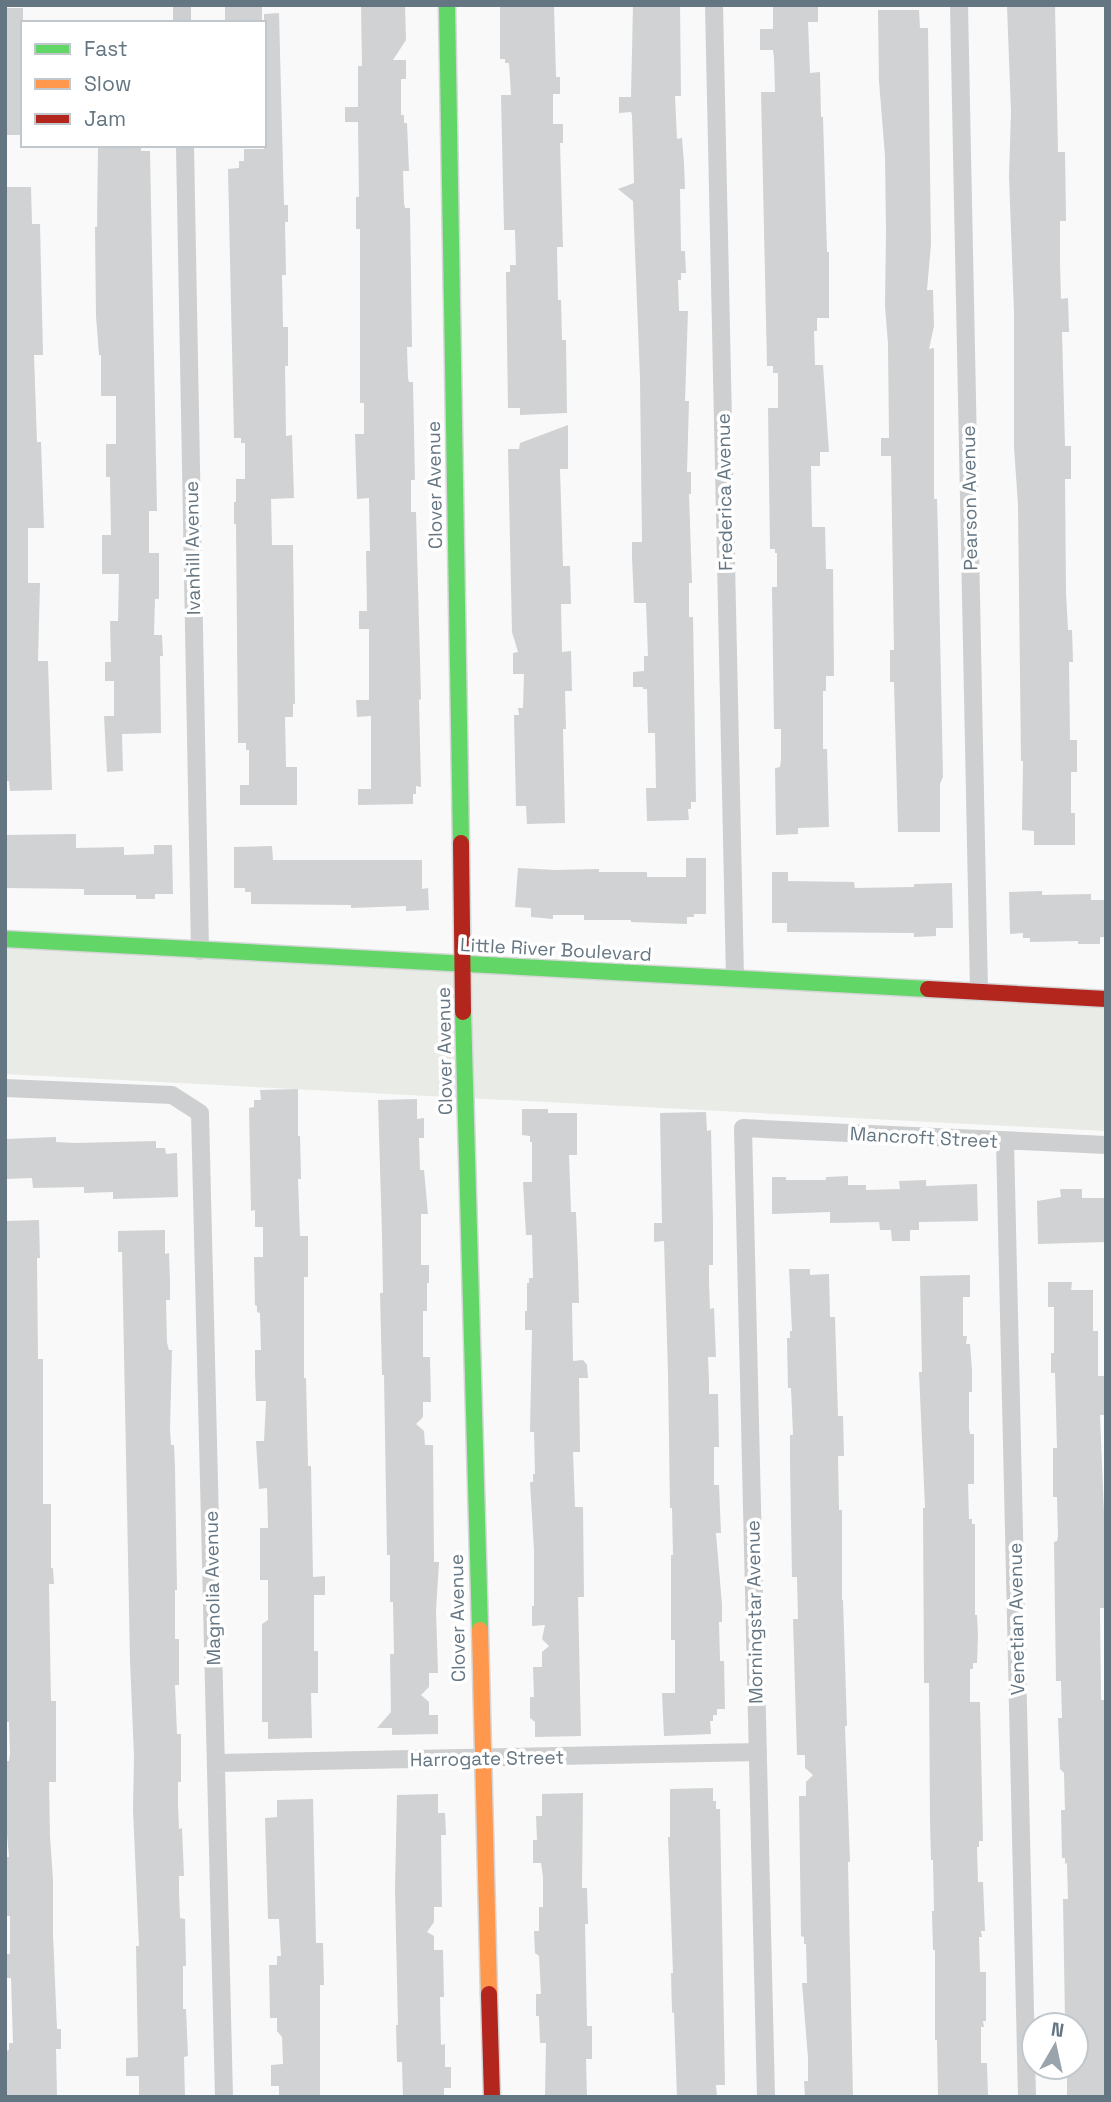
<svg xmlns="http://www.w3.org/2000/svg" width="1111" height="2102" viewBox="0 0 1111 2102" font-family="'Space Grotesk',sans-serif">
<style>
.green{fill:#e8ebe6}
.building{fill:#d0d2d3}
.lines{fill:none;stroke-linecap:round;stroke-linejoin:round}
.fast-casing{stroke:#d5d6d7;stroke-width:19}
.slow-casing{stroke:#d5d6d7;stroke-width:19}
.jam-casing{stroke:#d5d6d7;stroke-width:19}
.street{stroke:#cecfd0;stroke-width:18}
.fast{stroke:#63d668;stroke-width:16}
.slow{stroke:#ff974d;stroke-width:16}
.jam{stroke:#b3261e;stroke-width:16}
.labels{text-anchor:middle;stroke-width:7;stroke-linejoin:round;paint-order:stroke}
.street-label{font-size:19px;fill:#657683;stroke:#fff}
</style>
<rect width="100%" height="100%" fill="#f9f9f9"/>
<path class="green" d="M5 939 1106 999V1131L5 1074Z"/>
<path class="building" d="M225 5H262V23H225Z
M361 5H405L406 40 393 60H406V79H401V115H404V123H407L409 171H403L404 203 405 208H410L412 347H407L408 378 409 382H413L415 480H411V512H416L421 699 419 700 421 787 416 786V794H413V804L358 805V789H371V716L357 717 356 700H369V629H359V611H367L366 551H370L369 498 357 499 355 434H364V403H360V229H356V197H359L358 122H345V107H358V66H362Z
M500 5H554L556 77H560V94H553V124H563V143H560L563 247H557L558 300H561L562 340H566L567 413 520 415V408H508L506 272H510V265H516L515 230H504L501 95H511L509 63H505V59H500Z
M633 5H680L681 96H675L677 139 682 138 684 163 685 189H680L681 251H685L686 273H681V280H678L679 311H688L685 401H689L687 472H691V494H689L692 583H689V617H693L696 802H691V809H688L689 820 647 821 646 788H656L655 733H648L647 689H643V687H633V672L644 671V656H648L646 603H634L632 557V542H642L640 378 633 201 618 189 634 183 632 115 631 112 619 113V97H631Z
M773 5H818V22H808L810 73 820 72 821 117H823L827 252H829V318H817V331H814L815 365H823L829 452H820V466H811L812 527H825L826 569H833L834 676H826V691H823V749H827L829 827 798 828V834L776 835 775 768 780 767 781 760V729H774L772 587H777V553H775V549H770L768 408H778V373H773V366H767L761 92H775L774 58 773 50H760V29H773Z
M1055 5 1058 152H1065L1066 221H1060V263L1061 299 1068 298 1069 332H1062L1065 446H1071V479H1065L1066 593 1068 630H1072L1073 662H1069L1070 740H1077V772H1071V813H1075V845H1034V831L1022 830 1023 761H1021L1018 505 1014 447V312L1009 176 1011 112 1007 6Z
M5 8H23V135H5Z
M878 10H919L920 28H928L931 244 927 290H933L934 326 929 349 934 348V499H937L938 536 943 777 940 784V832H898L894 682H890V650H894L891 456H881V438H889L888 344 885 306 886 230 885 156 879 81Z
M279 13 284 205H288V222H285L286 275H282L283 327H288V366H285L286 436 292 435 294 498 271 499 272 545H293L295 704H293V717H285L286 767H297V805H240V785H249V750H246V743H238L236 524H234V502H236V479H245V443H241V438H234L228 169 239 168V161H244V149H264V14Z
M98 145H141V151H150L157 511H149V553H159V599H155L154 635H162L163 656H160L161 733 122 734 123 771 107 772 104 716H114V681H105V662H111L110 621H118L119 574H102V535H111L110 477H106V444H116V396H101V355H99L96 316 95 227H97Z
M5 187H31L32 224H40L43 355H34L37 442H41L44 528H28V583H40L38 661H48L52 790 10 791 9 781H5Z
M568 425V469H560L563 566H570L571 604H561L562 652 571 651 572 691H565L566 729H563L565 823 527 824 526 806H516L514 715H519L518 708H523L524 674H513V653L518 652 512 632 508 449H519L520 443Z
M76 834V848L124 847V855L154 854V845H172L173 894H155V899H136V895H84V889L6 888 5 835Z
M272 846 273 860H422V889L428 888 429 910 406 911V906L351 908V905L251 904V892H245V888H234V847Z
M686 858H706V914H694V917H687V924L631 922V920H584V915H553V919L531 917V908L515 907 518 868 555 870 599 869V872H647V877H686Z
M772 872H788V881L854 882 855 888 914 887V884L952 883 953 928H936V936L914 937V933L787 932V923H772Z
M1042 891V895L1091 894V900H1106V937H1100V944H1078V941L1030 942V938H1023V933L1010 934 1009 892Z
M298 1089V1136H300L301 1179H298L300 1236H308V1277H304V1378H306L308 1466H311L313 1577 325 1576V1595H314V1651H318V1693H311L312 1738 268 1739V1722H262V1624L268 1620V1580H260V1528H268L267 1488 259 1489 256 1441H264L266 1401H256L255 1372V1350H261L260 1313 257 1312V1306L255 1305 254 1257H263V1227H255V1210L251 1211 249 1108 254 1107V1100H261L260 1090Z
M417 1099V1119L424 1118V1138H419L420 1170H424L428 1214H421V1265H429V1283H427V1311H423V1357H430L431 1402H423V1417L416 1424 424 1431 425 1445H433L434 1562H439L436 1611 438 1673H429V1687L421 1695 429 1702V1715H438V1734L392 1735V1728H377L391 1712 390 1654H394L393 1602H390V1555H387L384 1375H382L380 1293H383L382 1235 378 1100Z
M522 1109H548V1113H577V1155H569L571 1212H576L578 1264 579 1303H572L573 1361 583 1360 587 1365 588 1378H579L580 1452H573L575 1507H583L584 1597H578L581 1736 535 1737V1722L530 1718V1697H534L533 1667H542V1652L549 1646 542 1639 545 1625 532 1626V1606H534V1550L530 1482H533V1474H535L534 1432H530L532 1330H525V1311H527V1283H529V1278H533L532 1235H526L523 1182H532V1142H530V1136L522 1135Z
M706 1112 707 1131 711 1130 713 1222V1265H709V1283L710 1309 714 1308 716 1357H708L709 1381V1394H718L719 1447H714V1485H719L720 1510 721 1533H716L722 1605V1622H719L720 1661H724L725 1709H717V1715H713V1721H710L711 1734 664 1736 662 1693H675V1640H671V1555H673L672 1508H670L668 1373 664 1241 654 1242V1223H662L660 1113Z
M56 1137V1142L74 1143 156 1141V1148H165L166 1154 177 1153 178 1197 113 1199V1192L84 1193V1187L33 1188 32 1178 5 1179V1139Z
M848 1176V1185H866V1190L900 1189 899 1181 926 1180V1186L977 1184 978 1221 919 1222V1230H910V1241H892L891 1230H880L879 1222 830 1223V1212L772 1214V1177H786V1180H826V1177Z
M1060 1189H1082V1198H1106V1242L1038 1244 1037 1201 1061 1197Z
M39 1220 40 1258H37L38 1359H43V1504H51V1568H53L54 1584H49L50 1646 51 1701H56V1782H49L50 1836 53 1880V1934L57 2029H61V2049H56L57 2097H6V2051L9 2050V2043H13L11 1978H5V1954H10V1916H7L5 1882V1857H9L5 1812V1761H9L10 1754 9 1722H6L5 1718V1221Z
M165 1230V1254L169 1253 170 1281V1300H166L167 1343 169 1350H172L170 1429 171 1445H174L175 1468 177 1590H175V1639H179V1685H175L177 1734H181V1782H178V1803L179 1829 182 1828 184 1876H179V1892L180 1918 185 1919 186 1966H183V2009H186L188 2056 184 2057 185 2097H139V2076H126V2058L138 2057 136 1946H139L133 1810 134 1757 130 1660 122 1252H118V1231Z
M789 1269H810V1275L829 1274 830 1317H835L838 1416H843L844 1456H838L839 1510H842V1600H843L847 1726H845L850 1862H848L853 2097H805L804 2081H808V2058L802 1983H807L806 1944H804V1937L801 1936 799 1796H806V1782L813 1775 805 1768V1755H797L793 1619H798L797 1577H792L790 1463V1435H793L791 1388H788L787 1338H790V1331H792Z
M970 1275V1297H963V1336H967L966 1344H970L972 1371V1392H969V1428L970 1434H974V1484H968L969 1519H972V1524H975V1615H977L978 1636 977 1663H973V1669H970V1702H980L983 1841H979V1847H977L978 1882H983L985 1931H981L982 1937H979L980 1972H986V2021H983L984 2027H981V2063H987L988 2097H938L937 2040H935V1950H933L932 1911H934L933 1860H931L930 1820 929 1683H924L923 1508H925L919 1372H922L920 1276Z
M1048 1282H1072L1071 1290H1093V1331H1098V1376H1104L1105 1415H1100L1106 1562H1104V1608H1100L1101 1700H1106V2097H1067V2076H1071V2067H1076V2020H1065L1063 1899H1068L1067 1863 1065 1864V1858H1062L1061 1810H1065L1064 1773 1060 1769 1058 1718H1062L1061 1681H1056L1054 1542 1057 1541 1058 1536 1057 1497H1053V1448H1057L1055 1373H1051V1353H1054V1307H1048Z
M713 1788V1801H716V1809H720L725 2085H716L717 2097H677L674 2012 672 2013 671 1973H673L668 1837H670V1789Z
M583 1793 582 1888H587L588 1924H585L587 2026H592V2059H586L587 2097H545L546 2043H540L539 2016H536V1994H541L539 1956 535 1953 534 1931H539V1907H543V1877L541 1863H533V1840H537L536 1816H542V1794Z
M438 1794V1813H445L446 1835H441L442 1907H434V1922L427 1932 434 1936V1950H443L444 1997H440L441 2045 445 2044V2067H451V2088H444V2097H403L402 2062H397L396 2025H398L395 1889 397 1795Z
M313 1799 316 1943H323L324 1985H320V2097H279V2086H271V2065L283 2064 282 2037 277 2031V2018H270L269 1965H277V1956H281L279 1919H268L265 1818 277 1817V1800Z"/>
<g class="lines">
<g class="fast-casing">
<path id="fast" d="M447 5 461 843
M5 939 928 989
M463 1012 480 1630"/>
</g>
<g class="slow-casing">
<path id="slow" d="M480 1630 489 1994"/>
</g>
<g class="jam-casing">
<path id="jam" d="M461 843 463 1012
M928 989 1106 999
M489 1994 492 2097"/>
</g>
<path class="street" d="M182 5V23
M714 5 735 978
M959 5 979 991
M185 145 200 951
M5 1088 172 1095 200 1113 224 2097
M1005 1141 1027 2097
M216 1763 758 1752
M766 2097 743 1128 1106 1145"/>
<use href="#fast" class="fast"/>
<use href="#slow" class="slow"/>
<use href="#jam" class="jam"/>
</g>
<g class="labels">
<g class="street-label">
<text transform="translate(434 485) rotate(-91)" y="7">Clover Avenue</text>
<text transform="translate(724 492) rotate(-91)" y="7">Frederica Avenue</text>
<text transform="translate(969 498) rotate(-91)" y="7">Pearson Avenue</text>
<text transform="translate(192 548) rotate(-91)" y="7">Ivanhill Avenue</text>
<text transform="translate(556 949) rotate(3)" y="7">Little River Boulevard</text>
<text transform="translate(444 1051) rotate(-91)" y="7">Clover Avenue</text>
<text transform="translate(924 1137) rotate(3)" y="7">Mancroft Street</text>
<text transform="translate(212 1588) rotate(-91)" y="7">Magnolia Avenue</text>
<text transform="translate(754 1612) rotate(-91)" y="7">Morningstar Avenue</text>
<text transform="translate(457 1618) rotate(-91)" y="7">Clover Avenue</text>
<text transform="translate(1016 1619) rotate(-91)" y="7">Venetian Avenue</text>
<text transform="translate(487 1758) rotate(-1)" y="7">Harrogate Street</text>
</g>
</g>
<rect width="1111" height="2102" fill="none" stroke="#657683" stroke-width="14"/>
<rect x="21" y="21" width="245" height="126" fill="#ffffff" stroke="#c1c8cd" stroke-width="2"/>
<rect x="35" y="44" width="35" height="10" fill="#63d668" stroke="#c1c8cd" stroke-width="2"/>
<text x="84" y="56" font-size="21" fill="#657683">Fast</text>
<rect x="35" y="79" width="35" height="10" fill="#ff974d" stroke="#c1c8cd" stroke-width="2"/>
<text x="84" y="91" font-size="21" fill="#657683">Slow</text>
<rect x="35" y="114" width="35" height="10" fill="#b3261e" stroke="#c1c8cd" stroke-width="2"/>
<text x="84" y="126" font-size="21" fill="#657683">Jam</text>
<g transform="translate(1055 2046) rotate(9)"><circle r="33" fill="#ffffff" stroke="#c1c8cd" stroke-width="2"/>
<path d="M0-5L12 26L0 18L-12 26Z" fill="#99a4ac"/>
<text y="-10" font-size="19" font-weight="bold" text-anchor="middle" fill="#657683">N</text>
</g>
</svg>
